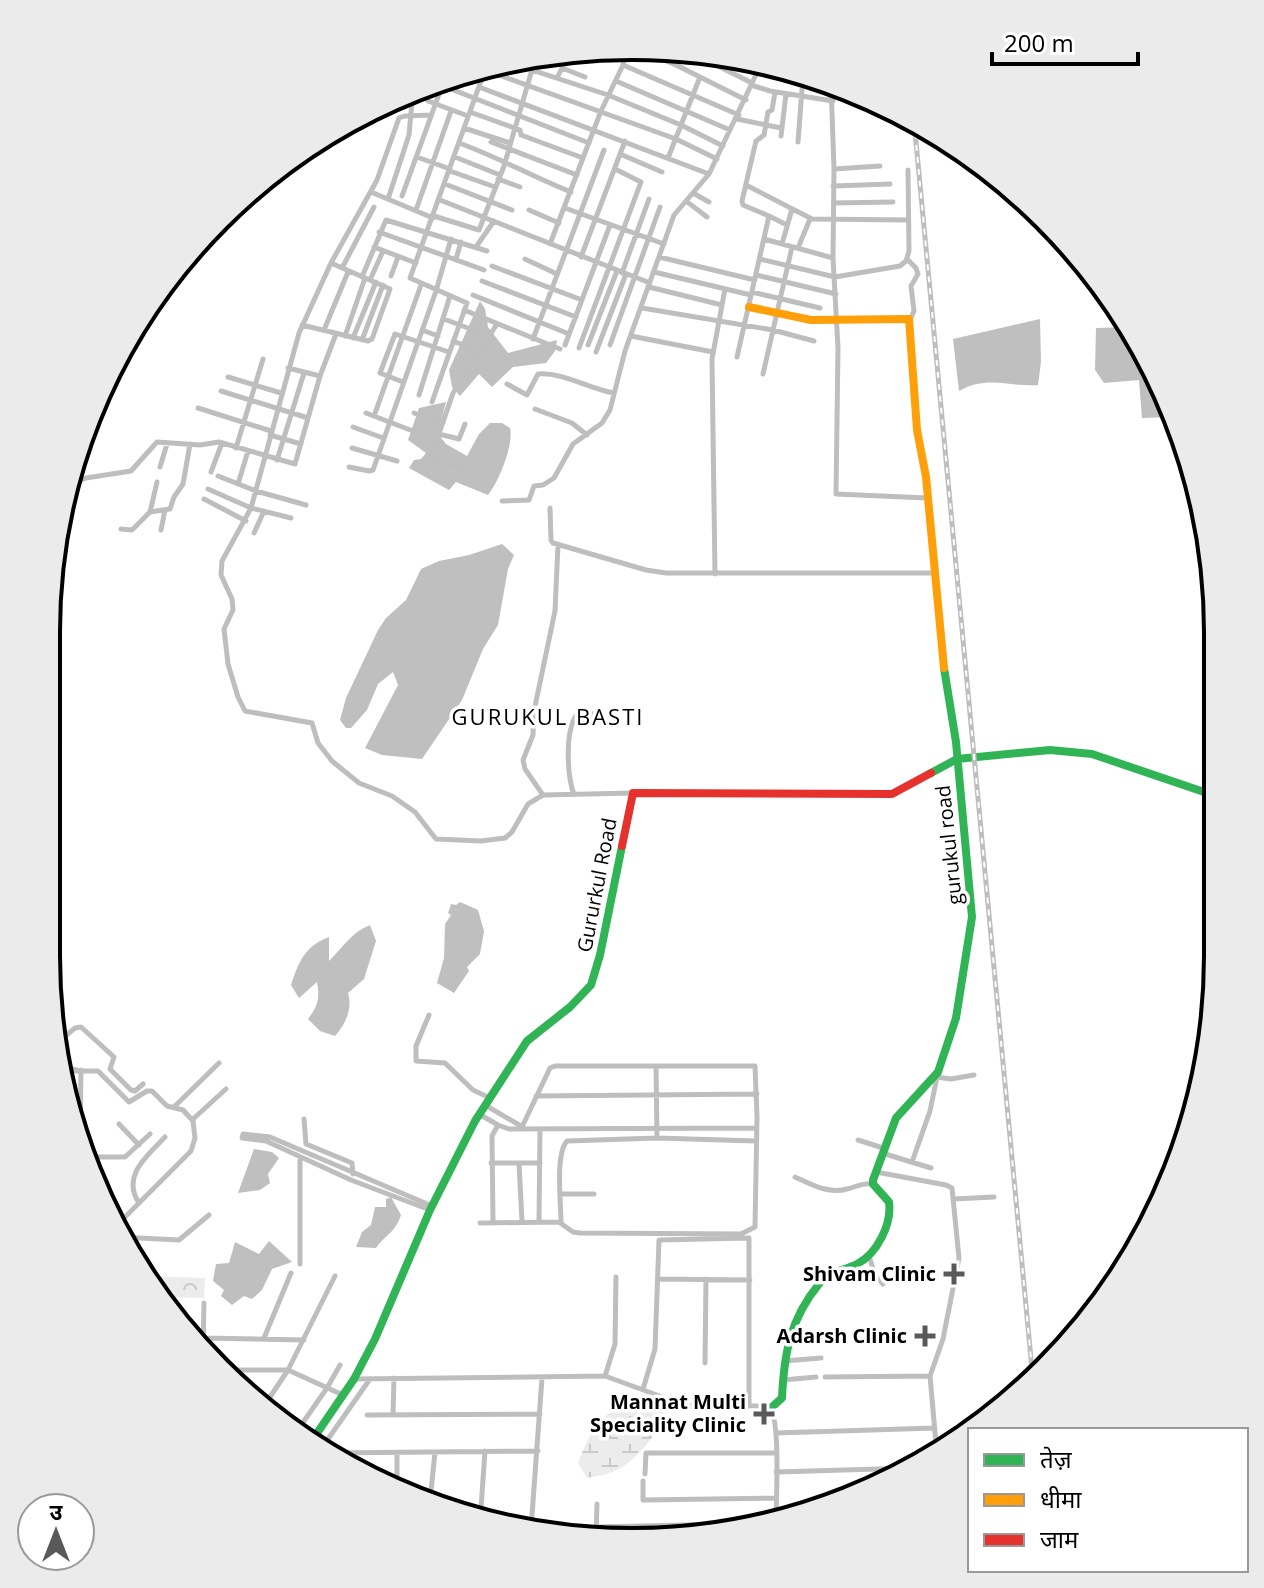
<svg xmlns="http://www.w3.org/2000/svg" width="1264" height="1588" viewBox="0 0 1264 1588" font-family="'Open Sans','Noto Sans Devanagari',sans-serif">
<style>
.forest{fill:url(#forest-crowns)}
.wetland{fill:url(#wetland-marsh)}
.water{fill:#bfbfbf}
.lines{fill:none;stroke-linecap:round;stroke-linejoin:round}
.street{stroke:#bebebe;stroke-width:5}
.fast{stroke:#30b455;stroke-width:8}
.slow{stroke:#ff9f0a;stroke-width:8}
.jam{stroke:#e5322d;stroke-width:8}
.rail-casing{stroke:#bebebe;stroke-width:5}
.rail{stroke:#fff;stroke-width:2;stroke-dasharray:6;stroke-linecap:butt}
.poi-dot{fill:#595959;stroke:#fff;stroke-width:3}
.labels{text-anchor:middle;stroke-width:7;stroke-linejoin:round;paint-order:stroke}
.street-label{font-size:20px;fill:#000;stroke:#fff}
.poi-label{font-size:20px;font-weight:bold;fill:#000;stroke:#fff;text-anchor:end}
.neighbourhood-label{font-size:22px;letter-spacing:2px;fill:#000;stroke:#fff}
.rim{fill:none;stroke:#000;stroke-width:4}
</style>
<defs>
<pattern id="forest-crowns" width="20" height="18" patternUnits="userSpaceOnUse" patternTransform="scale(2)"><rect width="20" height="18" fill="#ececec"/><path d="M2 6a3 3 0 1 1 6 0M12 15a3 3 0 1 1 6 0" fill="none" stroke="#c9c9c9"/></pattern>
<pattern id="wetland-marsh" width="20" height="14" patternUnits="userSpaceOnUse" patternTransform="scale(2)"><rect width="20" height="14" fill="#ececec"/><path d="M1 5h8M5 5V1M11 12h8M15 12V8" fill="none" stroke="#c9c9c9"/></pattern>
</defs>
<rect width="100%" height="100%" fill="#fff"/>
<path class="forest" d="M146 1276 205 1278 204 1298 162 1297Z"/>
<path class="wetland" d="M632 1401 658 1405 666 1413C657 1434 635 1463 613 1472 605 1475 595 1476 587 1478L578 1463C591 1430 599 1414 632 1401Z"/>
<path class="water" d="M480 301 485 309 488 327 508 353 557 340 555 351 546 363 513 367 492 387 479 374 460 396 452 387 449 370Z
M1040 319 1041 362 1038 385C1007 387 988 375 959 391L953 339Z
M1131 327 1140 339 1175 417 1142 418 1139 380 1104 383 1095 370 1096 328Z
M446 402 438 434 446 444 467 456 479 434 490 423H502L510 428C514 444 499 482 488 495L456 482 449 490 409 468 414 460 421 459 426 453 408 440 419 408Z
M502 544 514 555 508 569 498 625 483 649 462 700 422 759 382 755 365 748 398 685 393 672 378 684 367 710 351 728H346L340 720 346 698 378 630 386 618 406 600 421 569 439 561 469 555Z
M460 902 478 910 484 931 480 954 467 967 469 971 454 993 437 983 444 958 445 924 451 915 448 913 451 904 456 905Z
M370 925 376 941 364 979 348 993C353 1009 345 1025 335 1036L320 1031 308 1019C318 1006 320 998 317 982L299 998 291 985C299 961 305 946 329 937V961C343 947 352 932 370 925Z
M254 1149 272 1152 279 1158 268 1174 270 1183 260 1190 238 1193Z
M391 1197 401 1215C395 1233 386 1234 376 1248L356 1247 362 1232 371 1225 375 1207H386V1199Z
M269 1241 292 1262 272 1269 262 1290 252 1299 244 1296 232 1305 221 1296 224 1290 213 1281 216 1264 229 1263 235 1242 259 1254Z"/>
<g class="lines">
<path class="street" d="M635 48 676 65 746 100
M684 49 752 83
M562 51 583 60
M541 55 565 63
M749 60 822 80
M508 62 608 95 681 125 723 146
M623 65 739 115
M562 68 585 77
M485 70 676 139 717 159
M458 74 481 82
M557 78 571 50
M616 81 730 130
M433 82 589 143
M831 84 834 169 833 258
M751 85 770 91 833 101
M479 87 709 174
M428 101 468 116
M397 103 398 98
M470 112 520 130 521 135 583 158
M431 115 405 116 399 118 377 180 331 263 299 333 251 508 222 561 221 575 232 599 233 610 224 629 228 664 238 697 245 711 312 723 318 743 332 761 359 783 392 796 415 812 436 839 481 841 505 838 512 832 528 804 543 795 633 793
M737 119 781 128
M464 128 510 143
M781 136 786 94
M491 142 577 175
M798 142 803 76
M459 143C498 157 533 177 571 192
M620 154 662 172
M417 157 450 169
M455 157 500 175
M668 158 700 77
M834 169 880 166
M450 171 495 187
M498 179 520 187
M445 184 512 210
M746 185 812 219 908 220
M833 186 890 184
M371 192 433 218
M693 193 709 202
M402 196 442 86
M388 199 409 135 413 91
M440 200 650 283
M686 201 707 217
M834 203 893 202
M565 208 664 244
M416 210 451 111
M529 210 559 223
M434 216 479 230 504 166 536 56
M769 216 787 225
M379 232 484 270
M764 239 833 258 838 348 836 494 927 498
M550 244 601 111 623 65 627 49
M782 244 792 209
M374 247 416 263
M476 247 494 221
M798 248 810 219
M581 257 625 141
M659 257 755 280
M456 259 461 242
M525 259 557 274
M760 259 835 277 900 266 906 261 909 251 908 170
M907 259 916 268 918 274 911 286 914 311 910 320
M492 266 582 300
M342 268 374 207
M654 272 751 295
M622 273 649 199
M756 275 836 294
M391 276 398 257
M362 277 386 220 487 251
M370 280 383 251
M482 281 576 317
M649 287 722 305
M752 292 820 308
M473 295 569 334
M642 308 773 330 814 341
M464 310 560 349
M444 319 489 336
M302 325 368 341 372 339 390 289 331 263
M324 330 348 272
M422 330 438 336
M345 336 365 278
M631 336 713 352
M353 338 376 282
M533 339 604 150
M362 340 383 285
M453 341 480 351
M565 345 610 225
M588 345 617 271
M610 345 660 207
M579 348 641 182 615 169
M596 352 626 274
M737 357 769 216 743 205 742 201 756 141 764 135 768 112 772 110 775 92
M288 368 320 376
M763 374 792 247
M228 377 281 393
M403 382 380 373 395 334 449 352
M507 384 527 395 538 374C564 372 588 389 614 393
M221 391 308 418
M419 395 450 296
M432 402 467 303 410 278 486 67
M198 408 271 431
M535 409 572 423 587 435
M366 413 426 436
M414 413 443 423
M374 416 421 285
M353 427 383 438
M439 434 459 439 465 424
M270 435 301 444
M236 448 263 359
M352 448 397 461
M277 460 304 373
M160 467 167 444
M349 467 369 471 373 470 436 291 451 239
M211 472 222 443
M482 475 448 465 431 457 453 393 497 324
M218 476 256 491 306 505
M238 484 248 451
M69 485 86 478 131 471 157 442 200 445 219 442 295 464 320 376 336 334
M208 489 251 508 291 518
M204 499 246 521
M502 501 529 500 534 486 543 485 554 478 573 444 602 423 610 410 625 351 674 215 709 174 762 62
M550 508 551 540 553 543 646 570 666 573H935
M150 512 157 482
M121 529 132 530 150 512 170 509 174 497 183 484 190 444
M161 530 165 510
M254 533 264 511
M715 574 712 359 725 289
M543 795 525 769 523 760 533 735 534 711 555 611 558 545
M574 795C567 775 564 727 579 712L600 715
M429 1015 416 1046V1061L445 1063 473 1090 490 1098
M57 1043 75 1028 81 1027 114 1057 110 1069 131 1090 135 1091 143 1084
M656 1066 657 1138
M61 1067 77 1070
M61 1071H98L129 1102 147 1091H152L167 1106 183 1110 193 1121 195 1138 191 1151 115 1227
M62 1077 70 1078 72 1082 71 1120
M936 1077 951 1079 974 1075
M536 1096 757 1094
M485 1105 521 1126
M174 1107 219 1063
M479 1114 498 1125 509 1129 756 1128
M304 1119 306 1144 352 1163 353 1174
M192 1120 226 1089
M119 1124 139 1145
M242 1138 243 1134 270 1137 432 1206
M242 1138 266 1141 351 1180 430 1210
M858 1140 883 1148
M80 1141 81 1070
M882 1153 931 1168
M86 1157H125L150 1134
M912 1162 930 1111 937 1077
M491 1163H540
M519 1163 522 1221
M876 1172 946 1185 952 1188 959 1258 943 1339 930 1376 937 1455
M795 1177C812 1185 828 1194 847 1189 857 1187 862 1182 873 1184
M561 1194H594
M953 1199 994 1197
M139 1203C121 1176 147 1156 165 1137
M539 1221 540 1129
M493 1222 492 1136 498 1125
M561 1222C561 1203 555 1154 567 1141L657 1138 756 1141
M480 1223 559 1222 573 1232 580 1233 741 1234 755 1227 757 1117 755 1066H555L550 1068 522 1127
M120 1237 179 1240 209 1215
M869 1256 875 1275 883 1284
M300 1264V1157
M658 1279 750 1280
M203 1338 304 1340
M264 1338 291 1273
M203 1351 204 1303
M784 1361 821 1358
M705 1363 706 1279
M218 1370H288L343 1395
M605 1376 615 1344 616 1277
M825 1377 930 1376
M354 1379 605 1376 687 1406H769C781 1417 776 1502 776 1523
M783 1380 816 1377
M643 1389 655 1349 659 1240 749 1238V1405
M264 1406 288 1370 335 1276
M367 1415 540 1414
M393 1415 394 1378
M297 1431 327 1388 340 1365
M776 1433 935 1428
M321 1449 370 1379
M325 1453 538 1451
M397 1453V1488
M776 1472 913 1468
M645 1474 646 1453H776
M643 1481V1500L776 1498
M430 1501 435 1452
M480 1522 485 1451
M597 1527 775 1523
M531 1529 542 1378
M596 1537 597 1504"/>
<path class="fast" d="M931 773 957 759 1050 750 1092 754 1213 795
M772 1407 782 1398C784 1354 790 1319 819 1284 830 1271 843 1271 857 1264 877 1254 892 1224 889 1202L873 1184V1180L896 1118 938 1072 956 1018 972 917 956 742 944 668
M311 1442 354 1379 375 1339 430 1210 475 1121 527 1041 570 1007 591 985 600 955 622 846"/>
<path class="slow" d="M749 307 811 320 909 319 917 430 926 477 944 668"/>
<path class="jam" d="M622 846 633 793 892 794 931 773"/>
<g class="rail-casing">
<path id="rail" d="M914 121 1033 1380
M1208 548 1216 630"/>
</g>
<use href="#rail" class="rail"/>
</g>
<g class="poi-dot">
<path d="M950 1262h8v8h8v8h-8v8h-8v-8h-8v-8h8z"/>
<path d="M921 1324h8v8h8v8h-8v8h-8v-8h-8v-8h8z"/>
<path d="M760 1402h8v8h8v8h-8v8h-8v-8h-8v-8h8z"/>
</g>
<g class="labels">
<g class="street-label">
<text transform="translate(949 845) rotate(-96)" y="7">gurukul road</text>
<text transform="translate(597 885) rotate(-79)" y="7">Gururkul Road</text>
</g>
<g class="poi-label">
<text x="936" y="1281">Shivam Clinic</text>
<text x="907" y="1343">Adarsh Clinic</text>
<text x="746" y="1409">Mannat Multi<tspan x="746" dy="23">Speciality Clinic</tspan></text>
</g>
<g class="neighbourhood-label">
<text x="548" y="725">GURUKUL BASTI</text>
</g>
</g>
<path d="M0 0H1264V1588H0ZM632 60H632A572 572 0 0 1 1204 632V956A572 572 0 0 1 632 1528H632A572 572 0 0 1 60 956V632A572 572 0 0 1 632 60Z" fill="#ebebeb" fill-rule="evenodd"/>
<path class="rim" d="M632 60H632A572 572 0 0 1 1204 632V956A572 572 0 0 1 632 1528H632A572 572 0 0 1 60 956V632A572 572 0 0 1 632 60Z"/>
<rect x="968" y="1428" width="280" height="144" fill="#ffffff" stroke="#999999" stroke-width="2"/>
<rect x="984" y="1454" width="40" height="12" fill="#30b455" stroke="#999999" stroke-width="2"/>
<text x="1040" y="1468" font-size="24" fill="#000000">तेज़</text>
<rect x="984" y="1494" width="40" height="12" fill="#ff9f0a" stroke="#999999" stroke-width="2"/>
<text x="1040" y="1508" font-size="24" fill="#000000">धीमा</text>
<rect x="984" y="1534" width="40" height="12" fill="#e5322d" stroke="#999999" stroke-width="2"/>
<text x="1040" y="1548" font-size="24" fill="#000000">जाम</text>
<g transform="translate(56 1532)"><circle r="38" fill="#ffffff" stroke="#999999" stroke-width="2"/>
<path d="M0-6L14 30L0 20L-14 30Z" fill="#595959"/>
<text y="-12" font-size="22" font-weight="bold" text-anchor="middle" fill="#000000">उ</text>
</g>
<path d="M992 52v12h146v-12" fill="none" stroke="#000000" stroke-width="4"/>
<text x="1004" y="52" font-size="24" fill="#000000" stroke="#ffffff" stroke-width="6" paint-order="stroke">200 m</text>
</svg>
